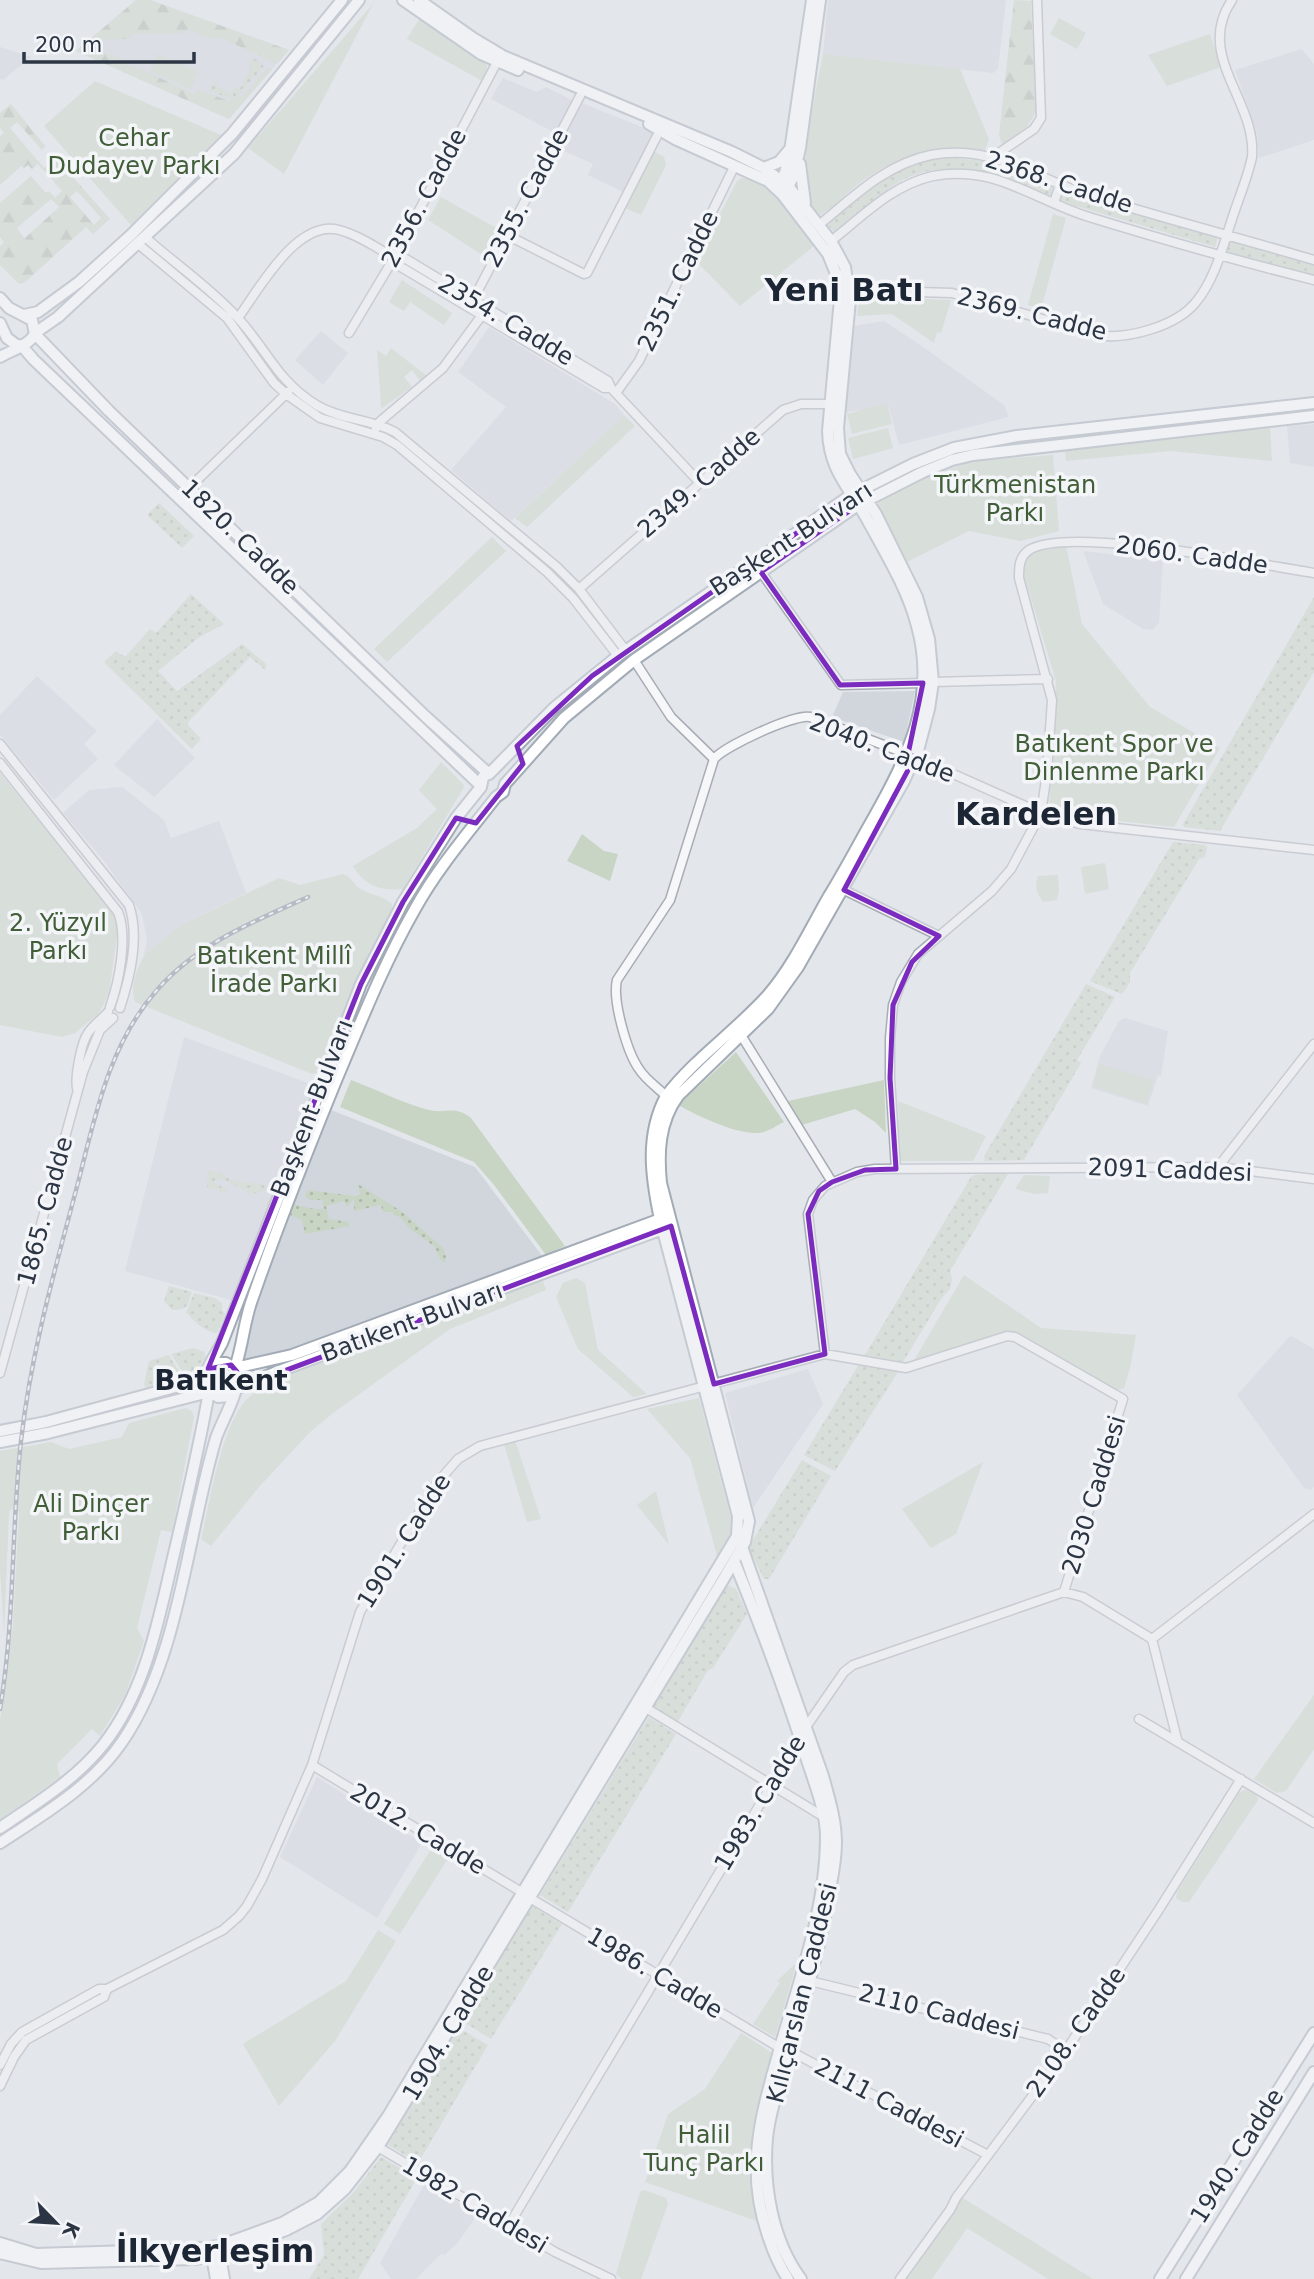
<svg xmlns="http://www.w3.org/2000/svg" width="1314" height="2279" viewBox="0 0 1314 2279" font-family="'DejaVu Sans',sans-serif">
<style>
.built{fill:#d1d6dd}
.grass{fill:url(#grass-dots)}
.forest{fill:url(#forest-firs);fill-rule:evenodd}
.green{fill:#c9d5c4}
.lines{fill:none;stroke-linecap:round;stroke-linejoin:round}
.minor-casing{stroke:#a8adb5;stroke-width:11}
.major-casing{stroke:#a2abb6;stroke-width:14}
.minor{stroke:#f6f7f9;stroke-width:8}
.major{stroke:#fff;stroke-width:10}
.rail-casing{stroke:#7d8694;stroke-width:4.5}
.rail{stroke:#f3f5f8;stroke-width:2;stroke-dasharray:5;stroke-linecap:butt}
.marked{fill:none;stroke:#7b2cbf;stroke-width:5;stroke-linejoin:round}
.labels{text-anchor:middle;stroke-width:7;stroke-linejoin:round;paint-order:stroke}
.park-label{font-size:24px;fill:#415e38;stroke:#f3f5f8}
.street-label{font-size:24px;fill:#2b3543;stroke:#f3f5f8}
.quarter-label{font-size:28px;font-weight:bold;fill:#1d2634;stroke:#f3f5f8}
.district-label{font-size:32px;font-weight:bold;fill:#1d2634;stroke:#f3f5f8}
</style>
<defs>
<pattern id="grass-dots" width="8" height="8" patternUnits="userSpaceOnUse" patternTransform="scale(1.75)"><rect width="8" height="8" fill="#c9d5c4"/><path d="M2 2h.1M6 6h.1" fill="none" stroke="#adb7aa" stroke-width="1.8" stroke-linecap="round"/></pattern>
<pattern id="forest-firs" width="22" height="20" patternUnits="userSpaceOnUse" patternTransform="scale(1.75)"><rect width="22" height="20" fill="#c9d5c4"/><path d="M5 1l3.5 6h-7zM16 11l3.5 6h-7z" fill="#adb7aa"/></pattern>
</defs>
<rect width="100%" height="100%" fill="#e3e6eb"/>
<path class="built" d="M136 0H150L289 50 229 119 76 51Z
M828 0H1006L998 69 993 73 823 54Z
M0 47 31 57 3 80 0 79Z
M1302 49 1314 64V140L1259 158 1257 134 1235 70Z
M503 78 537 92 546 87 574 101 557 134 491 99Z
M582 103 654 132 625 193 588 175 593 164 557 148Z
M884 321 919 344 1004 405 1009 417 899 445 889 407 845 412 854 326Z
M489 327 615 404 624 415 511 521 451 470 506 407 458 372Z
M321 331 348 353 323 385 295 360Z
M1314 424V467L1290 463 1287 426Z
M1083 551 1163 560 1159 623 1152 630 1143 629 1103 604Z
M37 676 97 731 84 744 98 759 54 800 0 735V715Z
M915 691 904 742 832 717 843 692Z
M157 719 195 758 154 797 114 765Z
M122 787 164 820 171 838 219 821 246 893 179 926 144 956 147 939 142 914 104 861 63 813 89 790Z
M1125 1018 1168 1031 1161 1076 1158 1075 1148 1106 1091 1088 1100 1056 1119 1021Z
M184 1037 332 1092 326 1108 475 1167 546 1261 292 1355 235 1368 249 1305 125 1271Z
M1292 1336 1314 1349V1487L1311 1490 1304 1488 1237 1395 1289 1337Z
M808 1369 823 1404 753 1508 725 1393Z
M317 1777 422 1843 377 1918 280 1857Z
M425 2183 478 2214 456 2245 444 2255 442 2253 416 2279H391L380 2263Z"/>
<path class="grass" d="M253 58 264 64 263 67 237 97 233 99 209 91 216 77 218 78 215 85 232 93 235 87 240 89 250 69 249 62Z
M945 158C987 158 1015 169 1053 186L1050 197C1007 176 945 155 899 182 876 196 855 217 835 233L827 224 892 172 927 160Z
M1062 191 1218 237 1215 247 1059 201Z
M1230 240 1314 264V276L1226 253Z
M159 503 194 536 182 548 147 515Z
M191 594 224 624 198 638 158 671 177 691 242 644 266 664 265 670 250 657 189 721 188 725 201 739 192 749 104 662 116 651 125 657 150 629 156 633Z
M1314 597V672L1220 831 1184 827 1183 824Z
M1173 842 1205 845 1207 848 1205 857 1199 859 1130 973V982L1122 994 1090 981Z
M1086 984 1115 997 1077 1060 1081 1063 1024 1160 985 1161 984 1156Z
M208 1170 222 1174 231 1180 272 1186 270 1190 251 1194 222 1179 213 1181 227 1190 225 1193 207 1187Z
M1004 1173 1008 1174 950 1271 952 1279 950 1289 941 1299 903 1362 865 1355 971 1177 975 1175Z
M358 1184 404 1213 444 1249 446 1257 445 1263 440 1259 434 1246 410 1229 400 1217 393 1215V1212H383L381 1205 354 1211V1199L347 1207 344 1201 326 1206 329 1219 349 1222 350 1226 305 1234 302 1220 266 1205 269 1198C289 1200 303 1210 323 1209V1200H310L305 1196 308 1190 355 1196 360 1194Z
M169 1286 192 1292C187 1307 188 1310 172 1310L164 1301Z
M194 1293 215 1298 222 1303V1310L225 1314 217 1333C205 1332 194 1322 186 1312Z
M193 1348 205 1352 204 1355 206 1356 198 1369 187 1379 171 1354Z
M169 1355 184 1380 147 1390 144 1384 149 1361Z
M859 1364 898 1372 835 1471 804 1455Z
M802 1460 831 1476 769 1579H764L748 1548Z
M727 1585 736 1589 747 1614 713 1668 708 1670 677 1723 652 1708Z
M649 1717 676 1734 568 1912 540 1895Z
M532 1906 562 1924 491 2039 462 2021Z
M457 2027 488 2045 418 2163 388 2145Z
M381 2157 417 2178 358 2279H309L324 2255 321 2224 353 2193Z"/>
<path class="forest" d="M136 0H150L289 50 277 64 219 37 210 39 187 29 186 33 132 34 128 39 89 40Z
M1014 0 1031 1 1036 112 1027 127 1002 145 999 135Z
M83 45 96 47 99 51 122 59 121 62 144 70 195 95 198 90 230 101 242 96 267 68 272 69 229 119 76 51Z
M11 104 45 146 42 150 17 122 10 128 44 168 56 158 110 219 93 234 86 227 24 283 19 284 0 265V246L4 242 0 237V203L31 176 46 193 49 191 55 198 62 191 38 164 32 169 28 165 24 168 21 166 0 185V136L4 133 0 128V113ZM77 191 101 218 94 225 70 197ZM51 199 59 207 25 238 10 244 21 234 17 228Z"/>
<path class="green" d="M373 4 284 174 248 148Z
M420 18 486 64 488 69 482 81 407 39Z
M1059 18 1086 33 1077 49 1050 34Z
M1210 34 1221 67 1167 86 1148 55Z
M157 54 199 72 191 89 150 71Z
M823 54 960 69 989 139 985 150C934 146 899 154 858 184 845 194 835 207 820 215 817 211 811 207 809 202 795 179 818 83 823 54Z
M95 81 221 135 131 225 44 126Z
M653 151 664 157 666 165 641 215 625 208Z
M742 178C767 177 800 227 814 246L740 306 696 261 737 181Z
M441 197 505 233 490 260 428 220Z
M1053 214 1066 218 1041 309 1028 305Z
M21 234 41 257 30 266 10 244Z
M402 280 452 313 444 325 410 302 404 311 389 302Z
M859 297 951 300 941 333 937 332 934 343 892 314 857 316Z
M391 348 428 377 420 381 412 370 404 377 412 387 382 408 381 407 377 350 386 356Z
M887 403 892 424 852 434 847 414Z
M624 415 635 426 527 527 515 518Z
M1270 427 1272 461 1171 451 1066 461 1065 450Z
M888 428 893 448 853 459 848 438Z
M1053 455 1059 531 1020 541 969 531 905 563 876 504 926 478 972 461Z
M492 537 506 551 387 662 374 649Z
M1066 545 1082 624 1150 707 1220 748 1174 827 1082 817 1049 807 1056 681 1023 572 1025 560 1032 551Z
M441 762 463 784 464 787 403 889C380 891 365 886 353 866L417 828 437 809 419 790Z
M0 773 110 908 116 920 117 935 109 993 99 1013 75 1033 62 1037 0 1025Z
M582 834 604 851 618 854 610 881 567 861Z
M1105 863 1109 889 1085 894 1081 867Z
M343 874C352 877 353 884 360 889 371 895 383 896 392 904V909L375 942 317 1073 312 1074 135 1002C130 987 136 970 144 956L179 926 279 878 300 885Z
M1058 875 1059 891 1057 900 1043 902C1037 893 1034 886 1038 876Z
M736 1052 784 1122C776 1126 766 1133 758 1133 735 1134 698 1116 678 1105Z
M1099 1064 1154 1080 1147 1104 1093 1087Z
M351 1080C376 1089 404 1104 429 1110 447 1114 454 1105 471 1118L565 1246 546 1255 494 1185 474 1162 340 1107Z
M884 1080 886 1133 875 1122 855 1109 802 1125 788 1101Z
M898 1101 986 1136 973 1161H900Z
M1024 1175 1050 1176 1048 1193 1035 1194 1015 1189Z
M964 1275 1041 1328 1136 1335 1131 1364 1124 1388 1115 1391 1023 1335 1007 1333 913 1362Z
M576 1278 585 1283 598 1350 647 1394 633 1397 578 1349 556 1297 563 1283Z
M542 1279 546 1290 450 1329 333 1413 309 1433 259 1487 211 1546 201 1539C210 1501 220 1436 242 1405 252 1391 271 1383 286 1375Z
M699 1398 731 1518 730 1537 718 1559 690 1458 647 1409Z
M186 1408 192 1411 194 1417 172 1532 161 1530 137 1628 144 1641 125 1695 100 1736 92 1729 57 1764 60 1777 0 1820V1721L13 1625 19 1512 11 1509 9 1513 4 1632 0 1570V1451L51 1442 69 1449 122 1437 129 1423Z
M515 1440 541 1519 527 1522 504 1444Z
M983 1462 956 1534 931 1548 902 1509Z
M656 1491 669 1545 637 1505Z
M1314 1695V1749L1286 1791 1277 1793 1254 1779Z
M1246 1789 1257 1795 1258 1800 1189 1902H1182L1176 1898 1177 1892 1239 1793Z
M433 1846 449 1857 400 1934 384 1924Z
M378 1930 396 1941 335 2041 279 2106 243 2044 346 1981Z
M797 1962 775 2037 753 2024 780 1983 777 1981Z
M741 2033 772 2053C755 2115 742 2156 757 2221L645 2182 668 2114 705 2089Z
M644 2190 666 2198 668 2204 641 2279H622L616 2274 640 2192Z
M958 2195 1093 2279H1048L967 2228 932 2279H903L950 2217Z"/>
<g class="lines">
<g class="minor-casing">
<path id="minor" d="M993 157 1034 129 1041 118 1037 0
M1054 203 1060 184
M819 225C853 197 886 164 931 155 992 144 1033 177 1088 195 1163 218 1239 238 1314 260
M507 235 584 274 587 273 660 130
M145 237C174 263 208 286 235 315 267 348 275 380 318 406 342 420 371 419 395 432L557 567 579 589 626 651
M831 241C863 216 892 185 933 176 994 164 1034 200 1089 217 1164 240 1238 261 1314 280
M137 243 227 318 274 383 286 394 320 418 383 437 397 445 547 572 573 598 618 656
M398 260 401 267 604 388H611
M850 290 952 293 1098 335C1127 340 1177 326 1196 302 1216 278 1224 242 1234 213 1240 195 1248 176 1252 157 1257 101 1194 55 1232 0
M473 300 580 96
M238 318C259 289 297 219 339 230 359 235 380 250 398 260L406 259 608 381 611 388 700 483
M349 333 394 258 497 62
M616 393 639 361 735 165
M376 428 377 424 443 368 485 311
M189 488 288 392
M761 572 841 685 923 683
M579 589 783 410 801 404H830
M634 660 671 717 714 759
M933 682 1048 679
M0 744 129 905C140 937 130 977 120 1008
M0 763 118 912C128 937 119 982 110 1007
M844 890 939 936
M741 1035 832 1182
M77 1088C75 1076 81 1043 88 1033 93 1025 102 1019 108 1012
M666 1096C658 1088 645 1079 639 1069 627 1052 612 1000 617 980L670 900 714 759C725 746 794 714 810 717L915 757 1041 813 1080 824 1314 850
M1218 1167 1314 1044
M896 1169 890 1078V1038L893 1005 901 982 918 954 992 891 1011 869 1041 813 1047 773 1052 700 1019 578C1019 567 1019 557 1029 550 1069 525 1261 565 1314 573
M825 1354 808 1214 813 1200 825 1186 857 1172 875 1169 1218 1167 1314 1179
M0 1373 83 1072 100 1030 113 1018
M1152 1639 1314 1514
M1152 1639 1177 1739
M646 1708 824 1817
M1139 1719 1314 1823
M312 1765 523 1893
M530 1898 780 2048
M810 1981 1048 2039 1066 2051
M790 2051 988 2155
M0 2065 11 2044 22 2032 99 1989H107L223 1930 239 1916 247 1906 262 1879 312 1765 360 1612 437 1483 458 1459 480 1446 825 1354 906 1368 1007 1336 1015 1337 1123 1399 1064 1592
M0 2086 14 2057 26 2040 104 1997 107 1989
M378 2147 555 2252 611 2279
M509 2225 806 1727 844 1672 853 1665 1064 1592 1083 1597 1152 1639
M900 2279 950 2210 956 2198 1063 2055 1158 1911 1241 1779"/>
</g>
<g class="major-casing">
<path id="major" d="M403 0 481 54 518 70
M800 164 805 203
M764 168 779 162 790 149
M777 185 785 173 789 158 812 0
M787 189 794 175 800 148 820 0
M0 298 9 308 32 320 35 334 109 411 425 716 489 774
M24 315 38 312 79 282 131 235 232 134 342 0
M0 323 7 338 18 346
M35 333 58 317 234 154 359 0
M21 345 34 360 480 785
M0 357C12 350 28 346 35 334
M235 1368C243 1345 244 1320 253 1297 278 1225 306 1154 335 1083 360 1024 383 965 415 909 437 869 468 833 496 797L503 792 505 784 564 718 634 660 858 505 923 472 952 460 973 455 1314 416
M209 1392C198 1375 214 1359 222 1343L361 984 403 902 456 818 481 787 483 777 490 773 554 708 618 656 851 495 913 464 954 448 1017 436 1314 403
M0 1431 46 1422 190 1383 216 1363H226L235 1368 292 1355 666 1217
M0 1442 48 1433 209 1392 218 1397 228 1396 236 1389 274 1373 668 1227
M742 1547 823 1776C829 1798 836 1820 836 1843 836 1861 832 1878 829 1896 819 1952 803 2006 787 2060 779 2086 770 2111 767 2138 763 2185 772 2240 801 2279
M734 1561C761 1627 786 1693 807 1760 815 1785 826 1811 826 1837 826 1907 800 1978 781 2044 762 2112 744 2166 768 2236 773 2251 779 2266 788 2279
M0 1828C36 1803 75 1780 103 1745 145 1692 158 1622 173 1558 186 1503 199 1447 209 1392
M0 1843C44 1814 92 1786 122 1742 180 1657 187 1535 216 1438 222 1420 245 1384 235 1368
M0 2243 36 2254 193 2249 219 2246 282 2223 319 2202 350 2171 388 2116 737 1536 738 1516 660 1219C651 1177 645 1135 666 1096 695 1058 737 1030 768 995 793 966 810 929 829 896 845 870 859 843 874 817 908 756 937 698 917 626 908 590 886 554 868 521 850 488 829 471 828 431L840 299 837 276 828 254 782 194 768 181 675 139 649 124
M211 2250 216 2279
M219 2251 224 2279
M0 2253 41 2263 195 2259 220 2255 286 2230 317 2214 345 2189 378 2147 723 1580 745 1542 749 1521 661 1183C658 1153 659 1122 678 1096L768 1009 798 967 904 781 919 747 929 709 933 682 929 639 917 597 876 514 850 474 840 454 838 428 850 300 845 267 831 241 789 187 764 168 732 152 503 56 473 38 419 0
M1160 2279 1314 2033
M1186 2279 1314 2072"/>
</g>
<use href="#minor" class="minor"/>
<use href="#major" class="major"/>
<g class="rail-casing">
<path id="rail" d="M0 1709C15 1621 11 1531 21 1441 31 1351 56 1266 79 1179 96 1112 110 1043 157 990 197 944 253 922 308 897"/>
</g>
<use href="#rail" class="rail"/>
</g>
<path d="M0 0H1314V2279H0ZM851 495 858 505 761 572 840 685 923 683 908 754 915 757 844 890 939 936 912 962 893 1005 890 1078 896 1169 865 1170 832 1182 819 1191 808 1214 825 1354 714 1384 671 1226 236 1389 237 1372 231 1365 208 1369 361 984 403 902 456 818 476 823 523 764 517 746 592 676Z" fill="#e3e6eb" fill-opacity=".55" fill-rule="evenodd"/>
<path class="marked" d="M851 495 858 505 761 572 840 685 923 683 908 754 915 757 844 890 939 936 912 962 893 1005 890 1078 896 1169 865 1170 832 1182 819 1191 808 1214 825 1354 714 1384 671 1226 236 1389 237 1372 231 1365 208 1369 361 984 403 902 456 818 476 823 523 764 517 746 592 676Z"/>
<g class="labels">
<g class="park-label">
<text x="134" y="146">Cehar<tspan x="134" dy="28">Dudayev Parkı</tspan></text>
<text x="1015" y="493">Türkmenistan<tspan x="1015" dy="28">Parkı</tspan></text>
<text x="1114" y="752">Batıkent Spor ve<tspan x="1114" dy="28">Dinlenme Parkı</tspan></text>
<text x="58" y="931">2. Yüzyıl<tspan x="58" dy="28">Parkı</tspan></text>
<text x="274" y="964">Batıkent Millî<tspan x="274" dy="28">İrade Parkı</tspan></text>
<text x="91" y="1512">Ali Dinçer<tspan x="91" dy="28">Parkı</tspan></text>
<text x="704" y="2143">Halil<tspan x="704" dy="28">Tunç Parkı</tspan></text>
</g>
<g class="street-label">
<text transform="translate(1059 182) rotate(18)" y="8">2368. Cadde</text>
<text transform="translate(424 198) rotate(-62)" y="8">2356. Cadde</text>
<text transform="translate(526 198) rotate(-62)" y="8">2355. Cadde</text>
<text transform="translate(678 281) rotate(-64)" y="8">2351. Cadde</text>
<text transform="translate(1032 314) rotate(14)" y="8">2369. Cadde</text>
<text transform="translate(506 320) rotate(31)" y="8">2354. Cadde</text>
<text transform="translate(699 483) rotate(-41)" y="8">2349. Cadde</text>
<text transform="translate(240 537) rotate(44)" y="8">1820. Cadde</text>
<text transform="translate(791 539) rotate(-33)" y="8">Başkent Bulvarı</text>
<text transform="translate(1192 555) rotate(8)" y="8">2060. Cadde</text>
<text transform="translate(882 748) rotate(21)" y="8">2040. Cadde</text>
<text transform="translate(312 1108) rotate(-69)" y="8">Başkent Bulvarı</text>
<text transform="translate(1170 1170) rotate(2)" y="8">2091 Caddesi</text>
<text transform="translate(45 1211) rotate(-75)" y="8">1865. Cadde</text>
<text transform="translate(412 1322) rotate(-20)" y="8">Batıkent Bulvarı</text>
<text transform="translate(1094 1495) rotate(-73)" y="8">2030 Caddesi</text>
<text transform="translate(404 1541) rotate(-58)" y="8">1901. Cadde</text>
<text transform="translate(760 1803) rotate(-59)" y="8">1983. Cadde</text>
<text transform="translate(418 1829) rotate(31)" y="8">2012. Cadde</text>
<text transform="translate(655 1973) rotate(31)" y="8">1986. Cadde</text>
<text transform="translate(802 1993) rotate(-76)" y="8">Kılıçarslan Caddesi</text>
<text transform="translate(939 2012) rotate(14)" y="8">2110 Caddesi</text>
<text transform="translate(1076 2032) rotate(-55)" y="8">2108. Cadde</text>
<text transform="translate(448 2033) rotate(-59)" y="8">1904. Cadde</text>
<text transform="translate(889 2103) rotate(28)" y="8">2111 Caddesi</text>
<text transform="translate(1237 2156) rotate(-58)" y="8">1940. Cadde</text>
<text transform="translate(475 2205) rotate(31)" y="8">1982 Caddesi</text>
</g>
<g class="quarter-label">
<text x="221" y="1390">Batıkent</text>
</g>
<g class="district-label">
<text x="844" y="301">Yeni Batı</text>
<text x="1036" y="825">Kardelen</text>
<text x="215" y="2262">İlkyerleşim</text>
</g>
</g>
<g transform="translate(56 2223) rotate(115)" stroke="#f3f5f8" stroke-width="5" paint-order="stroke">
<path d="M0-5L12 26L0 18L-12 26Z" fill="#2b3543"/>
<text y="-10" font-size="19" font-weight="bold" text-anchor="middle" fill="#2b3543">K</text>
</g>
<path d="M24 52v10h170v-10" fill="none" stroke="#2b3543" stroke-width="3.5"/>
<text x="35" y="52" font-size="21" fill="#2b3543" stroke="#f3f5f8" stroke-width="5" paint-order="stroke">200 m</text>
</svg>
